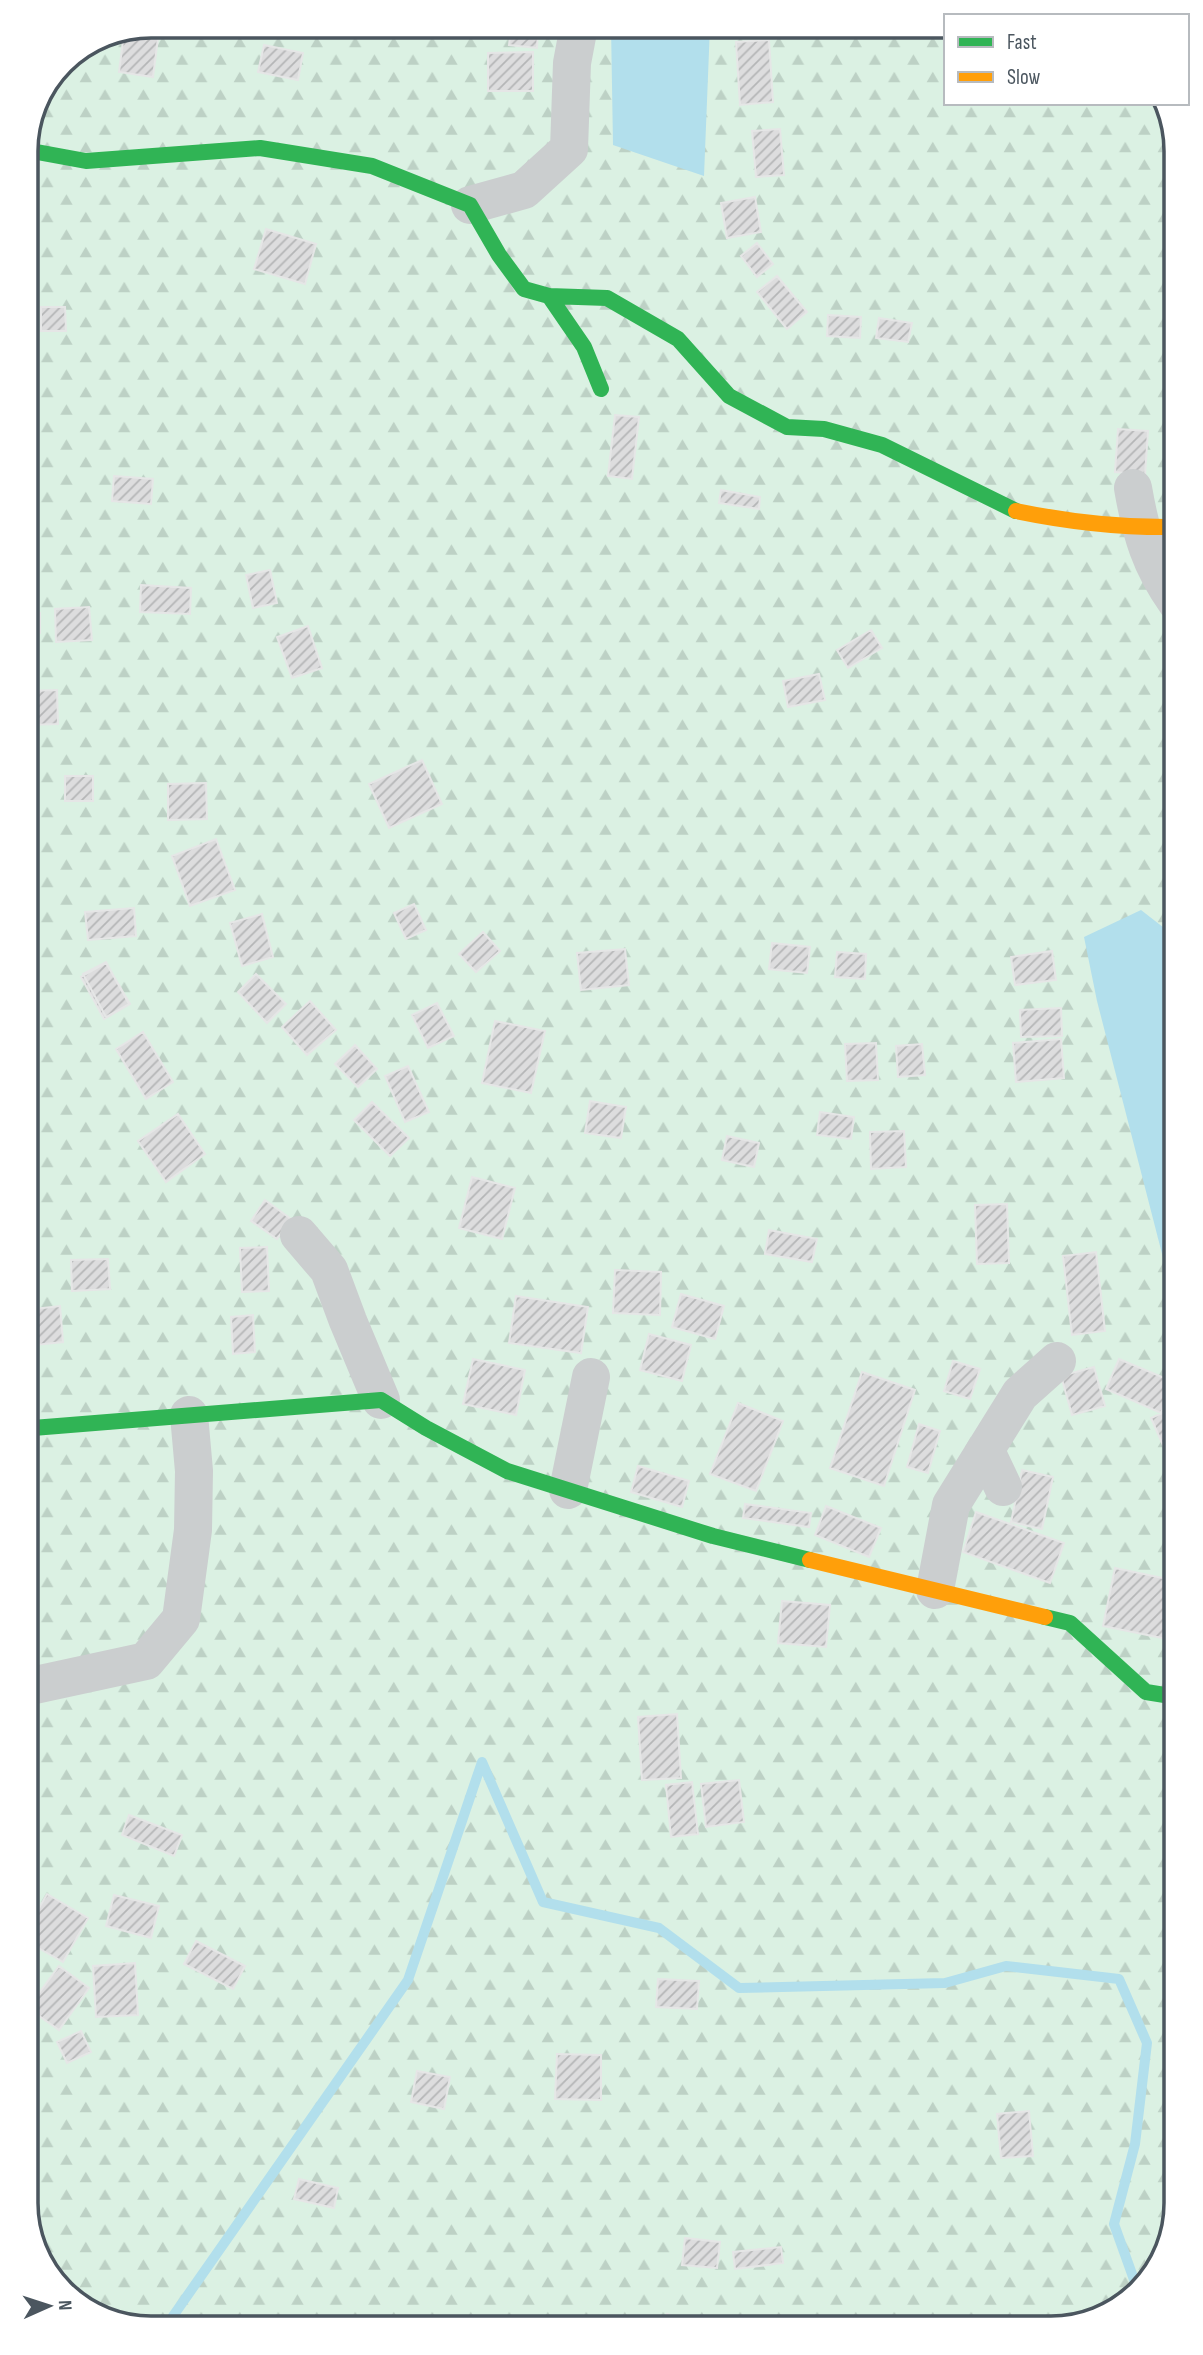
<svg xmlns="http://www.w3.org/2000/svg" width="1203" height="2355" viewBox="0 0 1203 2355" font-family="'Sofia Sans Condensed',sans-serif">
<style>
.forest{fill:url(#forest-firs)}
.water{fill:#b2dfec}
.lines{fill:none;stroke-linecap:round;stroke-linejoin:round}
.stream{stroke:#b2dfec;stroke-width:10}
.building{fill:url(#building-hatch);stroke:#e5e6e6;stroke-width:2}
.street{stroke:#cbcecf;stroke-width:38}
.fast{stroke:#30b455;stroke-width:16}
.slow{stroke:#ff9f0a;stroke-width:16}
.rim{fill:none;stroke:#4b565f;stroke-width:3.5}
</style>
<defs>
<pattern id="forest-firs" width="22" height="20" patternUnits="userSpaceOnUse" patternTransform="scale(1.75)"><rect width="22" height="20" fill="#dbf1e3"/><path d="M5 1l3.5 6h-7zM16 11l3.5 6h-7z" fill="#bdd1c5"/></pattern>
<pattern id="building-hatch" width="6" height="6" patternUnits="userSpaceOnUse" patternTransform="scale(1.75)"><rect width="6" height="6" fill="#ddddde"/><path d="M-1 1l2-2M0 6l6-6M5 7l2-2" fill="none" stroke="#b5b6b7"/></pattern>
</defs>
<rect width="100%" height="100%" fill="#f4f4f4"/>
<path class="forest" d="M151 26 946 27V103L1167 104 1177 151V2204L1155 2274 1099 2319 1052 2329H143L75 2303 36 2251 26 2204V143L63 63 104 36Z"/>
<path class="water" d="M611 26H710L704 176 613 145Z
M1141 910 1177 938V1312L1097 1001 1084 937Z"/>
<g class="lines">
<path class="stream" d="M164 2329 408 1980 482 1762 543 1902 659 1928 739 1988 945 1983 1006 1966 1119 1979 1147 2043 1135 2144 1114 2224 1137 2288"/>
</g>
<path class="building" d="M511 28 538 31 537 48 509 45Z
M124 33 158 38 153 77 119 72Z
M769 40 773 102 740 105 736 42Z
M264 45 303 53 298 80 258 72Z
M533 52V91H488V53Z
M780 129 784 175 756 177 752 131Z
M755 197 761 232 727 238 721 203Z
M266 229 316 244 305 284 254 269Z
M757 243 773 264 757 277 741 256Z
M777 276 807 312 787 329 757 292Z
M41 307H65L66 331H41Z
M828 315 861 317 860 338 827 336Z
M879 318 912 323 908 342 876 338Z
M615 415 639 417 632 479 608 476Z
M1118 429 1148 431 1145 475 1115 472Z
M114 476 153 479 151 504 112 501Z
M721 490 760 497 759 509 719 503Z
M270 570 277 603 253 608 246 575Z
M141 585 191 588 190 614 140 612Z
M89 607 92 640 56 642 55 609Z
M26 613H40V633H26Z
M308 626 322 668 292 678 277 637Z
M871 630 882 648 848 668 837 650Z
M819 674 825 700 788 707 783 681Z
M57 690 58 724 26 725V691Z
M422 760 442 804 389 828 369 784Z
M34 766 39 819 26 820V767Z
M65 776H93V801H65Z
M206 783 207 819 168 820V784Z
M216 839 235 890 190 906 172 856Z
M414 904 426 930 406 939 394 913Z
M134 908 136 936 88 940 85 912Z
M262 914 273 957 242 966 230 923Z
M483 932 500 951 476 972 459 954Z
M772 943 810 947 807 973 769 969Z
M625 949 629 985 581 990 577 953Z
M1052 951 1056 980 1015 985 1011 957Z
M837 952 866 954 865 979 835 977Z
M106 962 129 1004 106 1017 83 974Z
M106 963 130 1004 104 1019 81 977Z
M256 974 286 1004 267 1023 238 992Z
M310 1001 336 1030 307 1055 282 1027Z
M437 1003 454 1036 428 1048 412 1015Z
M1061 1008 1062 1036 1021 1037 1020 1010Z
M495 1021 545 1031 531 1093 482 1083Z
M143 1032 173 1082 146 1099 116 1049Z
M1061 1039 1064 1078 1016 1082 1013 1043Z
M876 1043 878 1080 847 1081 845 1044Z
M922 1044 925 1075 898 1077 896 1046Z
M355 1045 377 1069 358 1087 335 1064Z
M408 1066 429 1112 405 1122 385 1076Z
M590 1101 626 1107 621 1138 585 1133Z
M372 1102 409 1138 390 1156 354 1120Z
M820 1112 854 1117 851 1139 817 1135Z
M178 1114 205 1154 166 1182 138 1141Z
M904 1131 906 1167 871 1169 870 1132Z
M727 1136 759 1143 754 1167 722 1160Z
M472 1177 515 1188 502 1239 459 1228Z
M265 1200 291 1219 277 1239 251 1221Z
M1007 1204 1009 1263 977 1264 975 1205Z
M769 1230 817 1239 812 1262 765 1254Z
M267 1247 269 1291 242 1292 240 1248Z
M1096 1252 1105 1331 1072 1335 1063 1256Z
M108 1259 110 1289 72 1291 71 1260Z
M615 1270 661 1272 660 1315 613 1313Z
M681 1294 724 1306 715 1339 672 1327Z
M516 1296 588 1307 581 1353 509 1343Z
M60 1306 63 1342 26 1346V1310Z
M253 1315 255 1352 233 1354 231 1317Z
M649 1334 691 1345 682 1381 640 1370Z
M473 1359 525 1370 516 1415 463 1404Z
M1119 1359 1174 1382 1161 1413 1106 1389Z
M953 1361 980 1369 970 1399 944 1391Z
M1094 1367 1105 1406 1072 1415 1061 1376Z
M862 1372 915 1390 884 1486 830 1468Z
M738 1403 783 1421 756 1491 710 1474Z
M1176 1407 1177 1467 1173 1468 1151 1418Z
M919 1424 940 1431 928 1473 907 1467Z
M638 1466 689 1481 682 1507 631 1492Z
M1022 1470 1053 1477 1042 1529 1011 1522Z
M745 1504 811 1513 809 1527 743 1518Z
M826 1506 881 1528 869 1557 815 1535Z
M976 1512 1064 1543 1050 1583 963 1552Z
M1115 1568 1177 1581V1594L1167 1639 1103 1626Z
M782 1601 830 1605 826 1647 778 1643Z
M677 1714 681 1778 642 1780 638 1717Z
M739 1780 744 1822 706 1827 701 1784Z
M692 1782 698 1834 671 1837 666 1785Z
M129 1815 182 1835 174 1856 122 1835Z
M47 1894 88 1918 63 1962 26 1941V1931Z
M114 1895 159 1906 151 1938 106 1926Z
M196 1941 245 1966 233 1989 184 1964Z
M135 1963 138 2015 96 2017 93 1966Z
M59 1966 89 1988 59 2030 28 2008Z
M658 1979 699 1981 697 2009 656 2007Z
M81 2031 91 2052 67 2063 57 2042Z
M557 2054 601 2055V2100L555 2099Z
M417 2071 450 2077 444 2109 411 2102Z
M1029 2111 1033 2156 1001 2158 997 2114Z
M299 2179 338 2188 334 2208 294 2199Z
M685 2238 720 2242 717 2268 682 2265Z
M781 2247 783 2263 735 2269 733 2252Z
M667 2314 692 2325 690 2329H660Z
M816 2322 845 2323V2329H816Z
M231 2324H287V2329H231Z"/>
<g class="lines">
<path class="street" d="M470 205 524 190 569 149 572 63 579 26
M1133 488C1141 534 1150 565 1177 603
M299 1235 329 1270 348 1321 381 1400
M986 1451 1003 1487
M568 1490 591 1377
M935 1590 951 1505 1020 1394 1057 1361
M26 1687 146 1661 181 1619 193 1530 194 1471 189 1415"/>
<path class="fast" d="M26 150 86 161 260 148 372 166 470 205 499 255 524 289 549 296 584 347 601 389
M549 296 607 298 678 339 729 396 787 427 824 429 882 445 1016 511
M26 1426 33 1428 381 1400 426 1428 507 1471 713 1536 810 1560
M1045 1617 1070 1623 1146 1692 1177 1697"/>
<path class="slow" d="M1016 511C1069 522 1123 528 1177 527
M810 1560 1045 1617"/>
</g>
<path d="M0 0H1203V2355H0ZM151 38H1051A113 113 0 0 1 1164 151V2203A113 113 0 0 1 1051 2316H151A113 113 0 0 1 38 2203V151A113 113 0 0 1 151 38Z" fill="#fff" fill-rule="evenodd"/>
<path class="rim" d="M151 38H1051A113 113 0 0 1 1164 151V2203A113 113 0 0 1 1051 2316H151A113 113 0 0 1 38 2203V151A113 113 0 0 1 151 38Z"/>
<rect x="944" y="14" width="245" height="91" fill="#ffffff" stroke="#b7bbbf" stroke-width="2"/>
<rect x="958" y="37" width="35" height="10" fill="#30b455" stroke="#b7bbbf" stroke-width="2"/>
<text x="1007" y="49" font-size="21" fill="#4b565f">Fast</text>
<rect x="958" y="72" width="35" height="10" fill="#ff9f0a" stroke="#b7bbbf" stroke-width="2"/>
<text x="1007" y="84" font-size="21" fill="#4b565f">Slow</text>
<g transform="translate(49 2306) rotate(87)" stroke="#ffffff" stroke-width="5" paint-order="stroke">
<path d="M0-5L12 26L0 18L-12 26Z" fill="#4b565f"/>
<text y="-10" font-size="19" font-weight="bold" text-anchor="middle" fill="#4b565f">N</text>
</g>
</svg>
